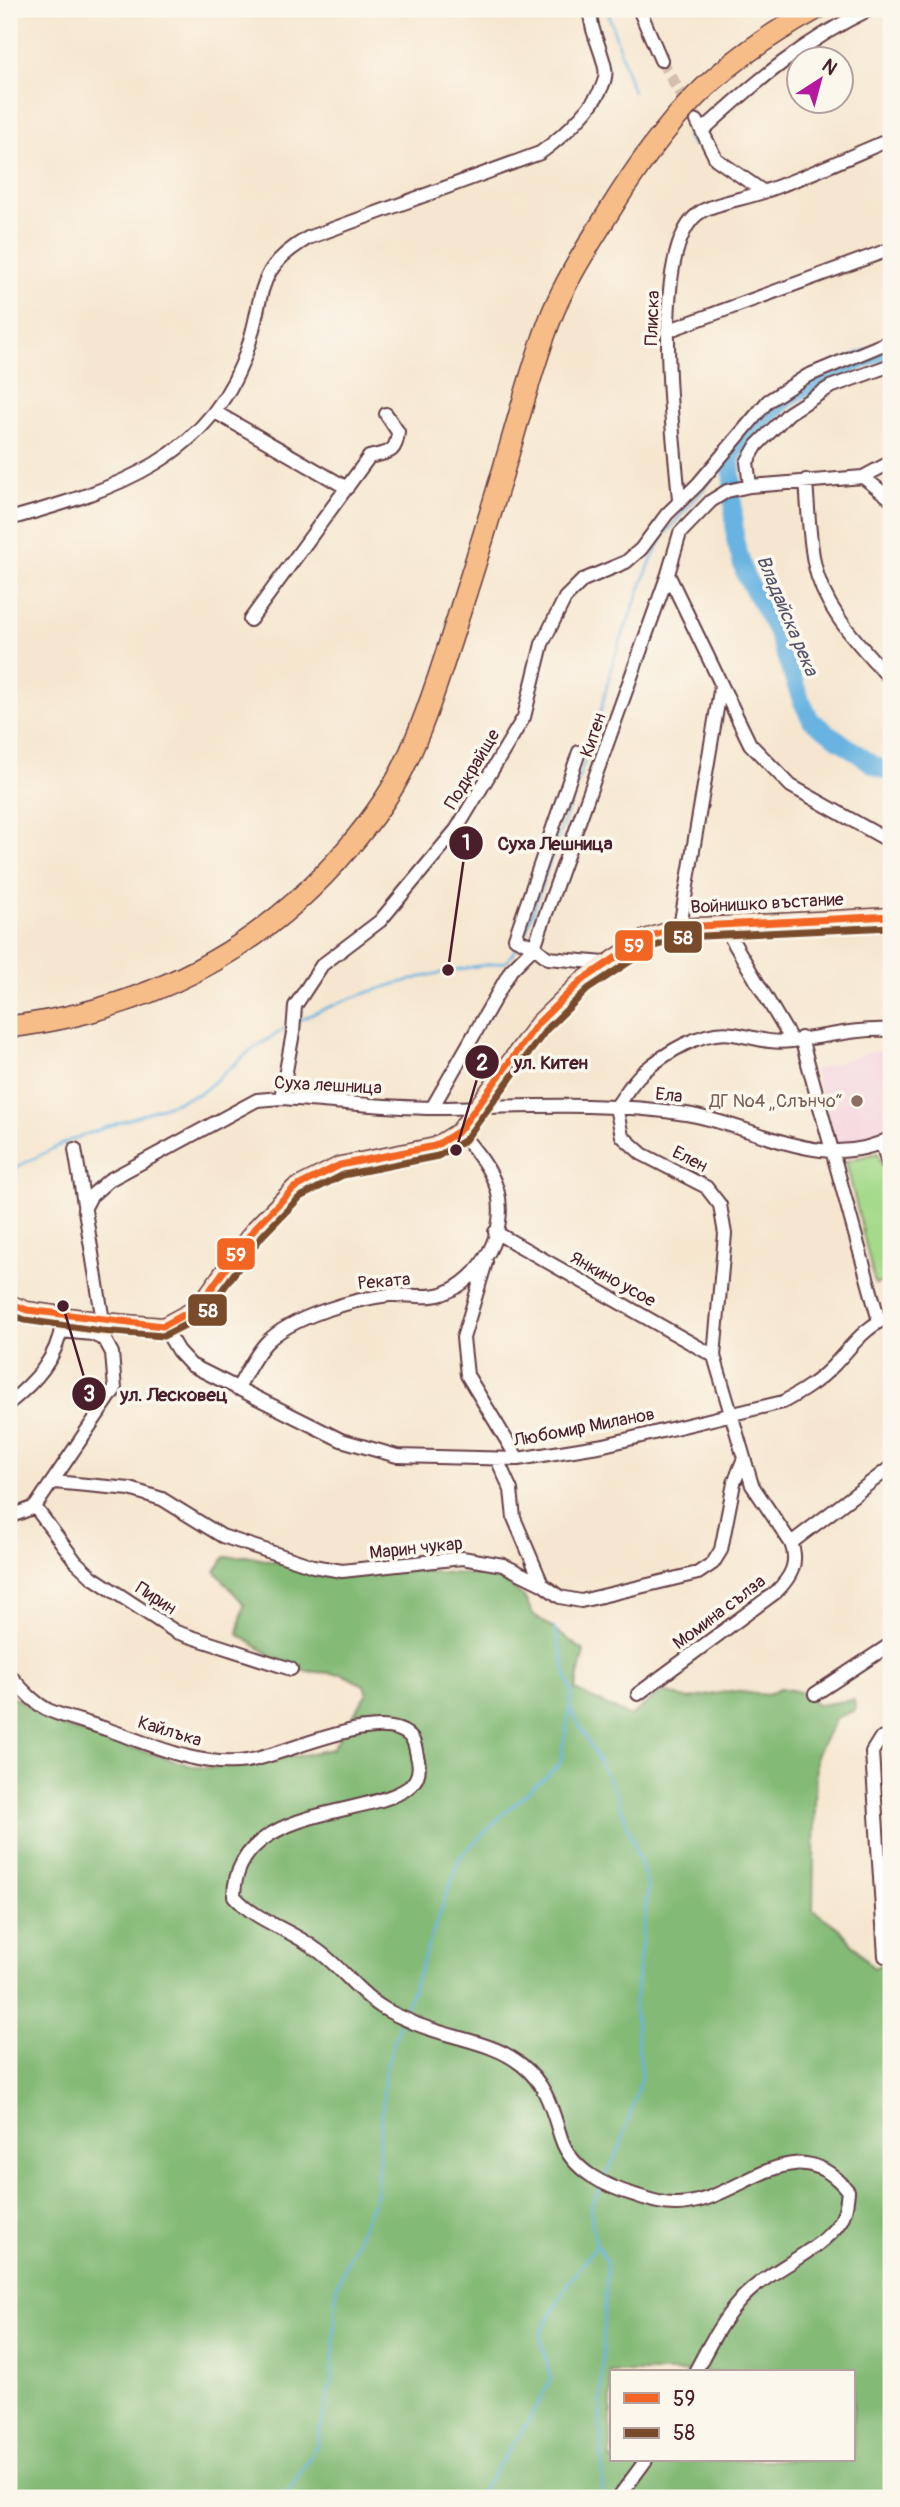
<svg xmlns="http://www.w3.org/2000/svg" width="900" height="2507" viewBox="0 0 900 2507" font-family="Pangolin,sans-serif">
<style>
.built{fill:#f4cfdc}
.green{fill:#a4da8a;stroke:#777c5a;stroke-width:2}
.forest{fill:#83ba76;stroke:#666c50;stroke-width:2;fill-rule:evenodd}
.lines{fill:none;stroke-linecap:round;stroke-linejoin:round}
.stream{stroke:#68b3e1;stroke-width:2.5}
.river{stroke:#68b3e1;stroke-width:18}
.street-tunnel{stroke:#d4beae;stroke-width:12;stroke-dasharray:12 6;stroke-linecap:butt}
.street-casing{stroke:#643d44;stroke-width:16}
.secondary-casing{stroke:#643d44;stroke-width:19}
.highway-casing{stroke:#643d44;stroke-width:24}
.street{stroke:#fff;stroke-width:12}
.secondary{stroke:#fce5cf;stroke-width:16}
.highway{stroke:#f7bd88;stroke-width:21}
.bus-1-casing{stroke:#fbf7ec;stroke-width:12}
.bus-2-casing{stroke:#fbf7ec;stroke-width:12}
.bus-1{stroke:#f26522;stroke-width:7}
.bus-2{stroke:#7a4b2a;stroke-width:7}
.education-dot{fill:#8d6e63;stroke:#fbf7ec;stroke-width:2.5}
.labels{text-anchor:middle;stroke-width:7;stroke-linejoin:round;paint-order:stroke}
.street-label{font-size:18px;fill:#4a1f2b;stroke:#fbf7ec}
.education-label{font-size:18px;fill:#785e54;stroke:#fbf7ec;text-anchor:end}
.water-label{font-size:19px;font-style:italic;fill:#54536b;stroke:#fbf7ec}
.leader{fill:none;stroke:#4a1f2b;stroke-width:2.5}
.callout-dot{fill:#4a1f2b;stroke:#fbf7ec;stroke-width:2.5}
.mark-label{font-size:21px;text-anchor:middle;font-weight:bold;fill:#fff}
.callout-label{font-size:19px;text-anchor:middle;font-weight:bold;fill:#4a1f2b;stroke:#fbf7ec;stroke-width:7;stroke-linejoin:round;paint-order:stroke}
.line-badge{stroke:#fbf7ec;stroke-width:2.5}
.badge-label{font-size:19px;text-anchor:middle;font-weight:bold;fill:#fff}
</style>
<rect width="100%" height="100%" fill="#fbf7ec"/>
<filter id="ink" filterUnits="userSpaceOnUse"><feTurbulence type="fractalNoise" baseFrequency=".0143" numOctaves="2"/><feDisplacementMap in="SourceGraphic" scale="14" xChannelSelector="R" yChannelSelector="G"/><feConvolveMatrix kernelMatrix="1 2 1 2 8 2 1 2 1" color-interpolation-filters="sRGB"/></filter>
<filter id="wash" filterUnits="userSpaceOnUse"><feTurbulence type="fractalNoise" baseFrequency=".00686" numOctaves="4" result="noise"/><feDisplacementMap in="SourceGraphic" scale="28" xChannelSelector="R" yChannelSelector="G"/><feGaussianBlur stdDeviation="1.57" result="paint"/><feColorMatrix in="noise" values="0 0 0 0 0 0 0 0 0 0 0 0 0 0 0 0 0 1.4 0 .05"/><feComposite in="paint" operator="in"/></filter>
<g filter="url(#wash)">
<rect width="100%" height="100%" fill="#f6e6cf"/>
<path class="built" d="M891 1050V1133L835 1145 814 1070 866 1053Z"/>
<path class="green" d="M878 1153 891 1194V1279L875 1284 846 1161Z"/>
<path class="forest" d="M246 1556 338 1575 401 1570 498 1576 524 1597 533 1614 584 1651 575 1690 630 1717 662 1691 689 1699 730 1691 768 1695 781 1688 800 1692 817 1705 854 1700 855 1710 836 1718 816 1755 813 1910 840 1929 873 1968 891 1961V2498H9V2076L13 2067 9 2061V1694L57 1725 195 1767 216 1768 253 1756H299L332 1749 367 1694 364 1685 342 1674 293 1670 238 1634 244 1604 215 1571 225 1557ZM611 2372H853V2460H611Z"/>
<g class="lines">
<path class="stream" d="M607 9 633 92
M686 136 694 146
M524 937 598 722 613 661 650 563 663 536 731 457
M298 1021C363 989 434 971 506 962L519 945
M9 1171 68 1141 201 1093 251 1050 289 1026
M571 1710 618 1797 648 1887 634 2008 642 2076 620 2147 604 2179
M404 2013 460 1857 501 1816 560 1764 572 1695 554 1627
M597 2246 607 2262 600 2416 603 2498
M285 2498 317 2445 332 2378 336 2288 376 2195 385 2071 400 2023
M476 2498 527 2424 551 2379 540 2334 567 2285 596 2245 590 2208 600 2188"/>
<path class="river" d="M891 348C821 377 777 393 731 457L735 540 745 575 775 628 801 700 811 720 872 764 891 773"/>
</g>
</g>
<g filter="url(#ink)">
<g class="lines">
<path class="street-tunnel" d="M661 60 689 108"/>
<g class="street-casing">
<path id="street" d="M639 9 661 60
M697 121 716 159 764 192
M702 131C755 82 805 40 870 9
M667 331 891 249
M215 412 347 488
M863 477 891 499
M806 480C808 507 809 536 814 562 823 610 860 645 891 680
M750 486 747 462 757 445 789 413 830 387 891 365
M679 500C675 442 646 243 702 211 719 202 744 199 763 192 806 177 849 157 891 139
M9 519C113 490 214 459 249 344 265 291 255 269 308 238L540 153C560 139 611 94 605 68 601 47 590 31 590 9
M668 574 750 744 791 786 891 842
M250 620 369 457C387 452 396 455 398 432L386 414
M579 752 515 938 534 947 668 574 680 533 711 501 727 491 750 486 863 477 891 462
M722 923 792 1041
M680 927 721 685
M801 1038 879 1321
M281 1098 293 1033 295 1006 322 965 380 921 456 830 524 717 542 644 565 598 583 580 626 562 641 549 667 514 698 484 768 401 807 376 891 341
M432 1108 511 970 534 947 548 958 605 963
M882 1143 891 1174
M75 1149 103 1321
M84 1209 91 1196 109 1180 257 1100 281 1098C332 1101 384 1108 435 1108 518 1107 604 1101 686 1114 756 1125 822 1174 891 1138
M495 1232 714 1356
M486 1262 463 1338 467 1375 518 1459
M163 1326 178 1351 191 1365 341 1440 397 1456 518 1459 604 1445 783 1402C801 1392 818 1382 833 1366 852 1346 865 1326 891 1316
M237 1389C246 1374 254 1356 266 1343 290 1317 355 1299 389 1295 406 1294 426 1299 442 1294 482 1280 509 1230 497 1189 490 1167 474 1149 459 1131
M9 1403C35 1382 57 1359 62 1324
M497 1459 511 1490 514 1518 542 1584
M54 1482 130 1489 162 1499 222 1536 313 1566 342 1571 462 1558 503 1565 542 1584 560 1597 581 1601 698 1573 713 1563 721 1550 734 1483 744 1458
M35 1507 76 1562 92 1577 176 1632 291 1669
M9 1517 35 1507 115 1389 112 1353 105 1340 92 1334 61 1331
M791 1543 752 1485 714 1356 725 1234 720 1205 706 1187 642 1154 622 1136 616 1107C624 1096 632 1082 642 1073 664 1054 702 1029 733 1034 753 1037 769 1044 791 1041 824 1037 857 1028 891 1030
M9 1675C21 1687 32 1702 48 1710 67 1718 89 1723 109 1730 152 1745 200 1768 247 1761 286 1755 386 1704 412 1739 416 1745 416 1753 418 1760 433 1829 236 1784 234 1896 258 1923 289 1928 317 1950 340 1966 357 1991 380 2006 390 2013 403 2018 414 2023 448 2038 493 2041 522 2065 547 2085 552 2110 561 2138 572 2172 607 2187 638 2196 649 2200 664 2204 675 2204 738 2205 793 2122 848 2191 847 2201 846 2213 840 2222 817 2255 765 2270 738 2303 720 2323 708 2348 695 2372
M638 1694 776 1592C791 1577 799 1563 791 1543L891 1467
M815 1694 891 1644
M885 1956 872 1752 880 1739 891 1736
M618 2498 646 2460"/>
</g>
<g class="secondary-casing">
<path id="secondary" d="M9 1303 27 1310 103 1321 163 1326 198 1307 254 1229 294 1188 340 1165 435 1146 459 1131 538 1023 581 981 645 938 680 927 891 916"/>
</g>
<g class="highway-casing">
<path id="highway" d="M9 1027C146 1010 260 953 349 847 371 821 393 791 407 760 426 718 440 674 454 630 474 568 493 506 511 444 524 400 536 354 553 312 567 278 588 246 607 215 667 117 715 64 816 9"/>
</g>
<use href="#street" class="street"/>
<use href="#secondary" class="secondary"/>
<use href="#highway" class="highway"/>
<g class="bus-1-casing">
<path id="bus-1" d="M9 1303 27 1310 163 1326 198 1307 254 1229 294 1188 340 1165 435 1146 459 1131 538 1023 581 981 645 938 680 927 891 916"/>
</g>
<g class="bus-2-casing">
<path id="bus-2" d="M9 1314 25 1320 101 1331 163 1336 203 1316 262 1236 300 1197 343 1175 438 1156 465 1140 546 1030 588 989 650 948 682 937 891 927"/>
</g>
<use href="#bus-1" class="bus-1"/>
<use href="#bus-2" class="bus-2"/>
</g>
</g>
<circle class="education-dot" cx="857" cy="1101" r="7"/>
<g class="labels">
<g class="street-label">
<text transform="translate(652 318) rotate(-88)" y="6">Плиска</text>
<text transform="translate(593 735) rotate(-71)" y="6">Китен</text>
<text transform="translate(472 769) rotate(-59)" y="6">Подкрайще</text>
<text transform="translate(767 903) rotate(-3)" y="6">Войнишко въстание</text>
<text transform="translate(328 1085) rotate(3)" y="6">Суха лешница</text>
<text transform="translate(669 1095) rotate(6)" y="6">Ела</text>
<text transform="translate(690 1159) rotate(27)" y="6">Елен</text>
<text transform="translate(613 1279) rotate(29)" y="6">Янкино усое</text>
<text transform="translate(384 1281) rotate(-5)" y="6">Реката</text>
<text transform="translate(584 1427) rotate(-11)" y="6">Любомир Миланов</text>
<text transform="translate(416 1548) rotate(-6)" y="6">Марин чукар</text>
<text transform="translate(156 1598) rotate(33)" y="6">Пирин</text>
<text transform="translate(719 1612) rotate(-37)" y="6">Момина сълза</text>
<text transform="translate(170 1731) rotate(17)" y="6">Кайлъка</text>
</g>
<g class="education-label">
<text x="843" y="1107">ДГ №4 „Слънчо“</text>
</g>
<g class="water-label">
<text transform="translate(788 615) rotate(67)" y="7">Владайска река</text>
</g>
</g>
<path class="leader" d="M448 970L466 843M456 1150L482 1062M63 1306L89 1394"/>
<g class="callout-dot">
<circle cx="448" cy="970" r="7"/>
<circle cx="456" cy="1150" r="7"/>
<circle cx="63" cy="1306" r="7"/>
<circle cx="466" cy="843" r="18"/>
<circle cx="482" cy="1062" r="18"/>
<circle cx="89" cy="1394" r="18"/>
</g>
<g class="mark-label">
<text x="466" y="850">1</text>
<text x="482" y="1070">2</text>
<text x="89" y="1401">3</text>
</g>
<g class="callout-label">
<text x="555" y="850">Суха Лешница</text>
<text x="551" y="1069">ул. Китен</text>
<text x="174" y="1401">ул. Лесковец</text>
</g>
<g class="line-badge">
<rect x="663" y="920" width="40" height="34" rx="7" fill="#7a4b2a"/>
<rect x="614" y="929" width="40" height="33" rx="7" fill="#f26522"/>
<rect x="216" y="1237" width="40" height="34" rx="7" fill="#f26522"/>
<rect x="187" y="1293" width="41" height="34" rx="7" fill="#7a4b2a"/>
</g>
<g class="badge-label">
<text x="683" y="944">58</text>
<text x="634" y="952">59</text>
<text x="236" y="1261">59</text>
<text x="208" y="1317">58</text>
</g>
<rect width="900" height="2507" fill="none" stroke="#fbf7ec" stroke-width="35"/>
<rect x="610" y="2370" width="245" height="91" fill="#fbf7ec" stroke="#b4a19f" stroke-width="2"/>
<rect x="624" y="2393" width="35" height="10" fill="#f26522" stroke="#b4a19f" stroke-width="2"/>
<text x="673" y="2406" font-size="21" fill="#4a1f2b">59</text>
<rect x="624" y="2428" width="35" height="10" fill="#7a4b2a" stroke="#b4a19f" stroke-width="2"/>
<text x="673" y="2440" font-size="21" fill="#4a1f2b">58</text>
<g transform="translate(820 80) rotate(36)"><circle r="33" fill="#fbf7ec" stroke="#b4a19f" stroke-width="2"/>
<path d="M0-5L12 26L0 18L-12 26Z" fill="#b5179e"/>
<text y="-10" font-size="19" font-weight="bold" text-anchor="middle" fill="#4a1f2b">N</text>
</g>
</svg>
